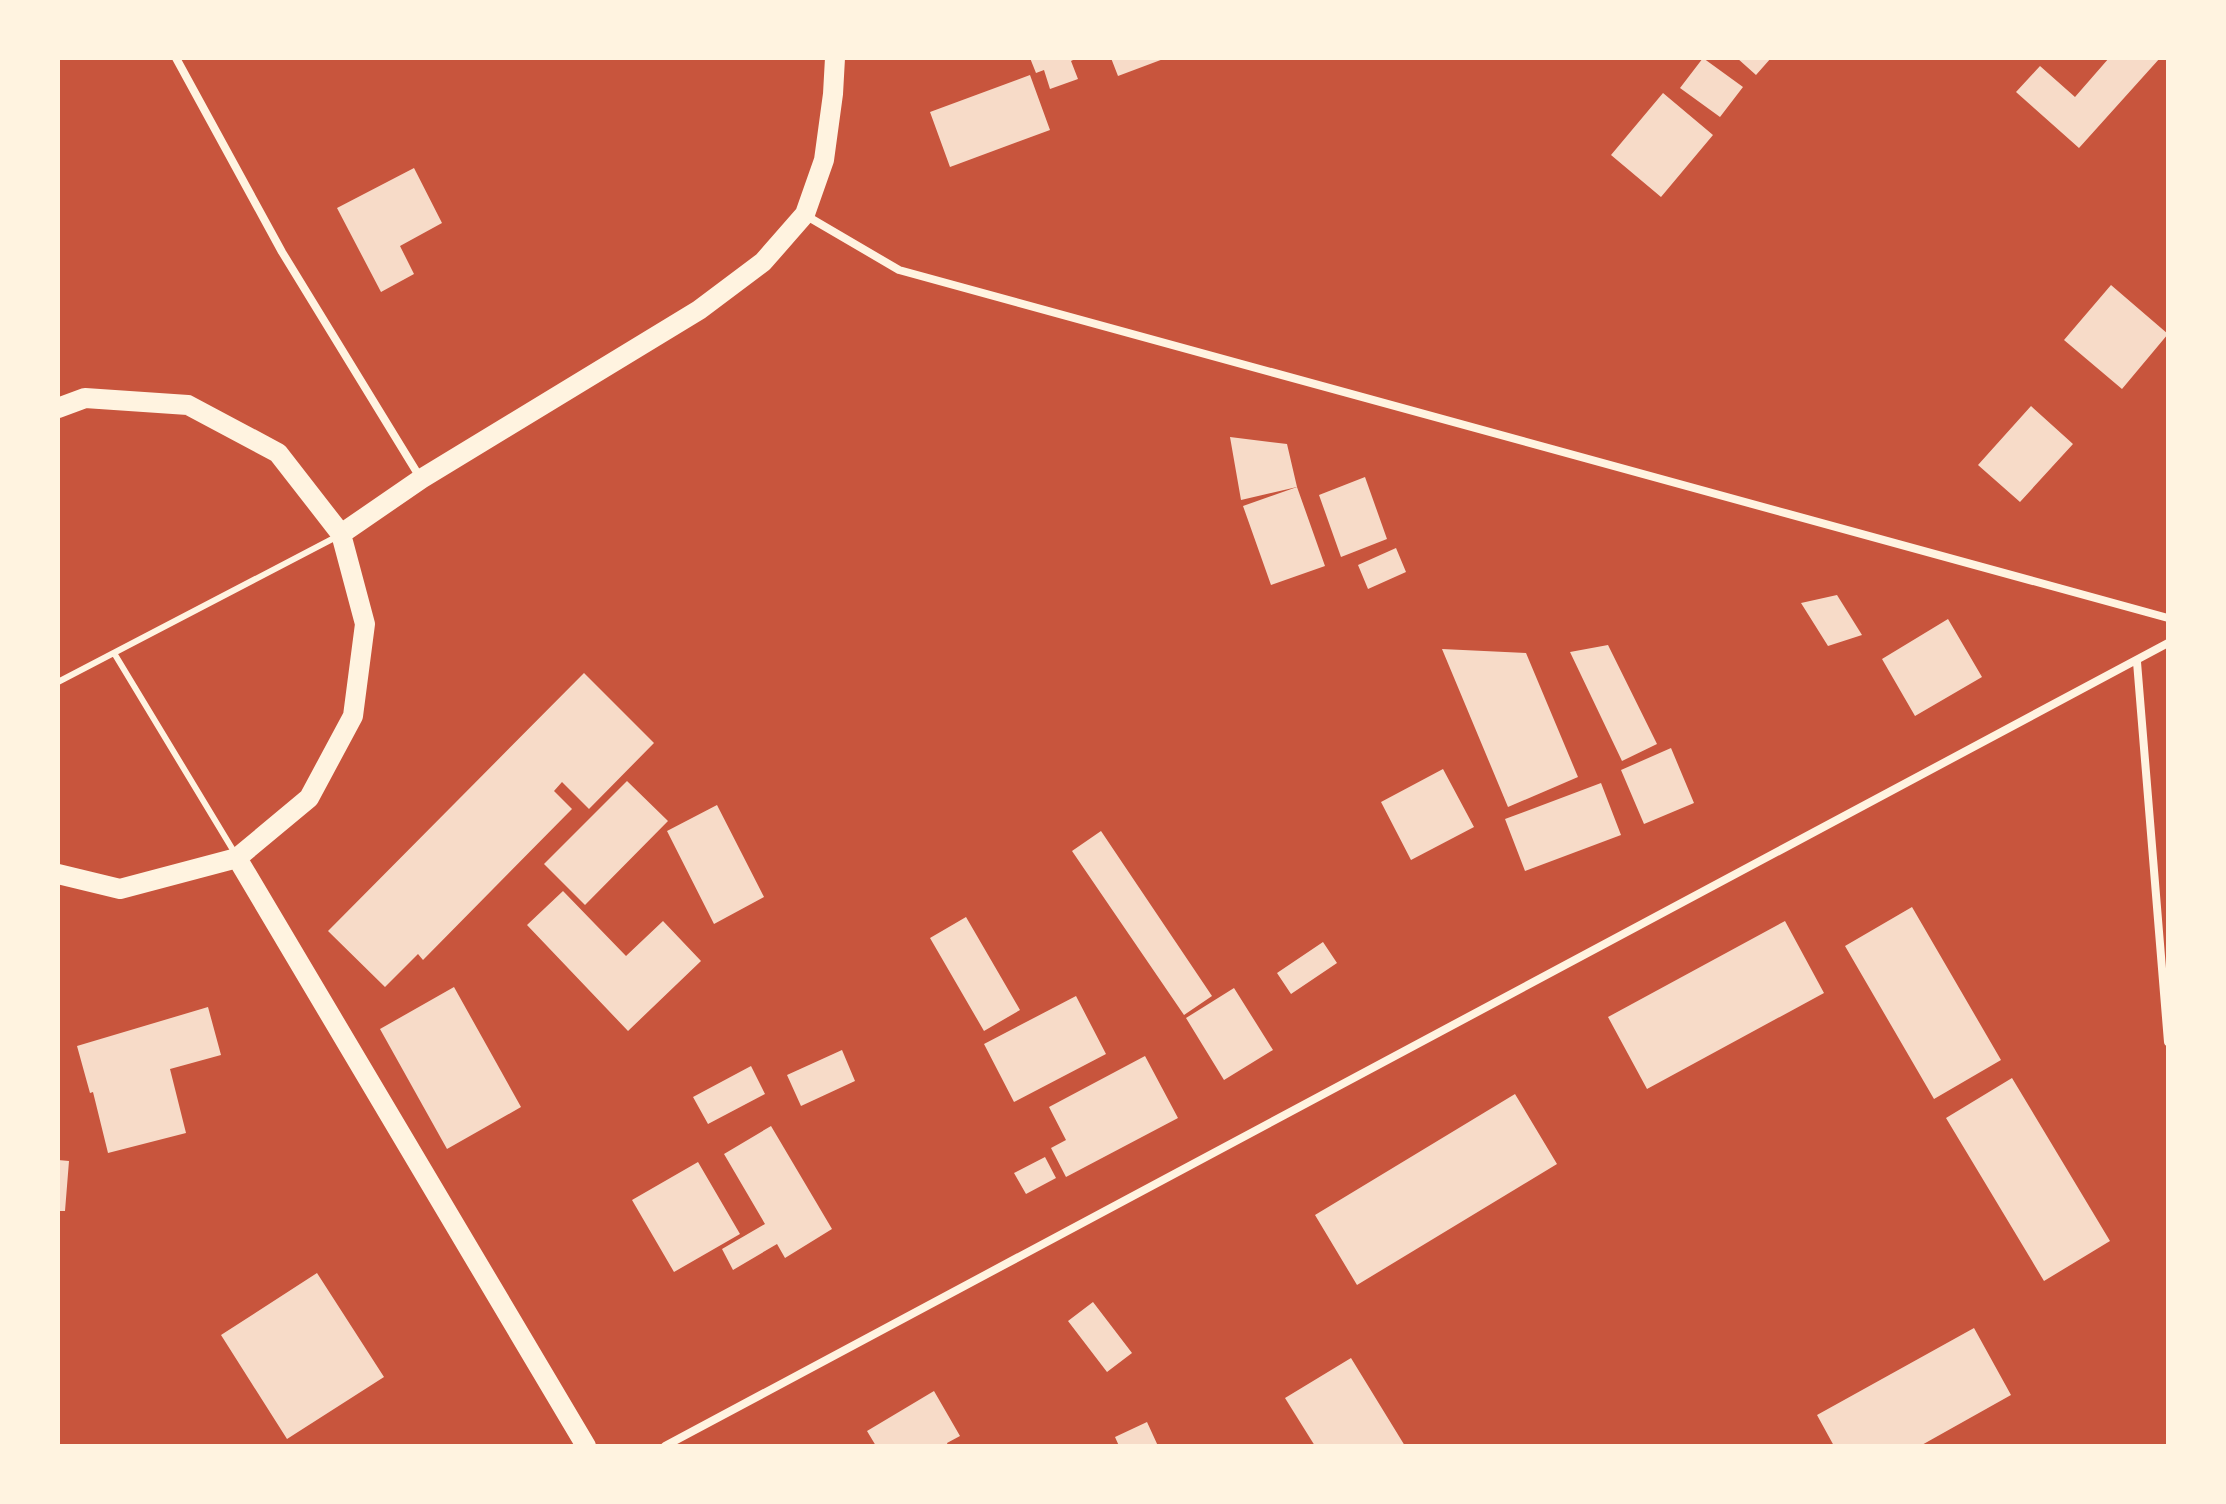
<svg xmlns="http://www.w3.org/2000/svg" width="2226" height="1504" viewBox="0 0 2226 1504" font-family="Raleway,sans-serif">
<style>
.building{fill:#f7dbc8}
.lines{fill:none;stroke-linecap:round;stroke-linejoin:round}
.service{stroke:#fff3e0;stroke-width:6}
.minor{stroke:#fff3e0;stroke-width:8}
.primary{stroke:#fff3e0;stroke-width:20}
</style>
<rect width="100%" height="100%" fill="#c8553d"/>
<path class="building" d="M1030 58H1077L1071 61 1078 79 1050 89 1044 70 1036 73Z
M1111 58H1166L1118 76Z
M1703 58 1743 87 1720 117 1680 88Z
M1737 58H1771L1756 75Z
M2109 58H2160L2079 148 2016 92 2040 66 2075 97Z
M1030 75 1050 130 950 167 930 112Z
M1663 93 1713 135 1661 197 1611 155Z
M414 168 442 223 400 246 414 274 381 292 337 208Z
M2111 285 2168 334 2122 389 2064 340Z
M2031 406 2073 444 2020 502 1978 465Z
M1230 437 1287 444 1297 487 1325 566 1271 585 1243 506 1297 487 1241 500Z
M1365 477 1387 539 1341 557 1319 495Z
M1396 548 1406 572 1368 589 1358 565Z
M1837 595 1862 635 1828 646 1801 603Z
M1948 619 1982 677 1915 716 1882 659Z
M1608 645 1657 744 1622 761 1570 652Z
M1442 649 1526 653 1578 777 1508 807Z
M584 673 654 743 589 809 562 782 554 791 572 809 423 960 418 954 385 987 328 931Z
M1671 748 1694 803 1644 824 1621 770Z
M1443 769 1474 827 1411 860 1381 802Z
M627 781 668 821 585 905 544 864Z
M1601 783 1621 835 1525 871 1505 819Z
M717 805 764 897 714 924 667 831Z
M1101 831 1212 996 1184 1015 1072 851Z
M563 891 626 956 663 921 701 961 628 1031 527 925Z
M1912 907 2001 1060 1934 1099 1845 946Z
M966 917 1020 1010 984 1031 930 938Z
M1785 921 1824 993 1647 1089 1608 1017Z
M1323 942 1337 963 1291 994 1277 973Z
M454 987 521 1107 447 1149 380 1029Z
M1234 988 1273 1050 1224 1080 1186 1018Z
M1076 996 1106 1054 1014 1102 984 1044Z
M208 1007 221 1055 170 1069 186 1133 108 1153 93 1092 90 1093 77 1046Z
M842 1050 855 1081 801 1106 787 1075Z
M1145 1056 1178 1118 1066 1177 1051 1148 1066 1140 1049 1107Z
M751 1066 765 1094 708 1124 693 1097Z
M2012 1078 2110 1241 2044 1281 1946 1118Z
M1515 1094 1557 1164 1357 1285 1315 1215Z
M771 1126 832 1229 785 1258 777 1244 733 1270 722 1249 765 1224 724 1154Z
M1045 1157 1056 1178 1026 1194 1014 1173Z
M58 1160 69 1161 65 1211H58Z
M698 1162 740 1234 674 1272 632 1200Z
M317 1273 384 1377 287 1439 221 1335Z
M1093 1302 1132 1353 1107 1372 1068 1321Z
M1974 1328 2011 1395 1920 1446H1834L1817 1415Z
M1351 1358 1405 1446H1315L1285 1398Z
M934 1391 960 1436 947 1443 948 1446H876L867 1431Z
M1147 1422 1158 1446H1119L1115 1437Z"/>
<g class="lines">
<path class="service" d="M114 653 236 855
M58 682 338 536"/>
<path class="minor" d="M176 58 282 252 421 479
M805 215 899 270 2168 618
M2137 662 2168 1042
M665 1446 2168 643"/>
<path class="primary" d="M58 408 85 398 188 405 278 453 341 534 365 624 353 716 309 798 237 858 120 889 58 874
M341 534 421 479 699 310 763 262 805 214 824 160 833 94 835 58
M237 858 586 1446"/>
</g>
<rect width="2226" height="1504" fill="none" stroke="#fff3e0" stroke-width="120"/>
</svg>
